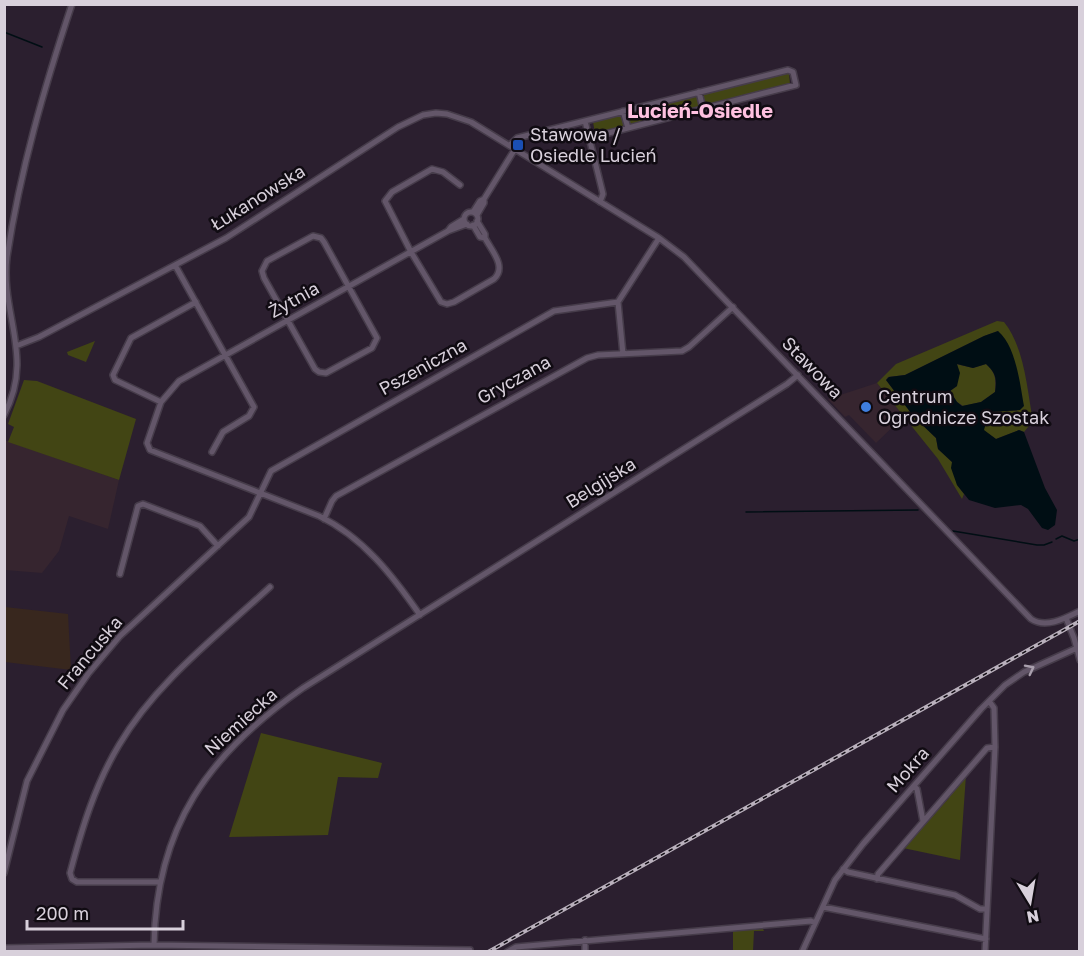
<svg xmlns="http://www.w3.org/2000/svg" width="1084" height="956" viewBox="0 0 1084 956" font-family="'Golos Text',sans-serif">
<style>
.commercial{fill:#36252f}
.industrial{fill:#38271e}
.green{fill:#424514}
.water{fill:#000e14;fill-rule:evenodd}
.lines{fill:none;stroke-linecap:round;stroke-linejoin:round}
.stream{stroke:#000e14;stroke-width:1.5}
.minor-casing{stroke:#463c4a;stroke-width:8}
.minor{stroke:#635669;stroke-width:5}
.rail-casing{stroke:#b9b0bc;stroke-width:4}
.rail{stroke:#100b12;stroke-width:1.5;stroke-dasharray:4.5;stroke-linecap:butt}
.oneway{stroke:#a99fad}
.transit-dot{fill:#1a4fb4;stroke:#100b12;stroke-width:2}
.shop-dot{fill:#3f7fe0;stroke:#100b12;stroke-width:2}
.labels{text-anchor:middle;stroke-width:5;stroke-linejoin:round;paint-order:stroke}
.poi-label{font-size:18px;fill:#d8d0db;stroke:#100b12;text-anchor:start}
.street-label{font-size:18px;fill:#d8d0db;stroke:#100b12}
.neighbourhood-label{font-size:20px;font-weight:bold;fill:#fec1e0;stroke:#100b12}
</style>
<rect width="100%" height="100%" fill="#2b1f2f"/>
<path class="commercial" d="M877 383 904 416 876 443 849 415 845 417 828 399Z
M4 440 119 480 108 529 69 516 59 551 42 573 5 570Z"/>
<path class="industrial" d="M5 607 68 614 71 670 5 662Z"/>
<path class="green" d="M787 72 789 74 790 84 786 86 784 85 775 87 774 89 749 96 746 94 709 105 705 103 703 97 705 92 731 86 733 87 742 85 744 82 767 76 770 78Z
M697 96 699 105 697 109 667 114 666 117 647 121 645 120 634 125 630 123 628 114 629 112 657 104 659 106 668 103 670 101 684 97 686 99Z
M621 115 624 123 622 127 595 133 593 122 606 117 609 118Z
M997 321 1004 322C1025 348 1027 390 1033 421L1024 432 1019 430 996 439 983 430 988 412 1020 410 998 331 984 336 905 375 888 377 886 380 914 417 936 438 938 449 952 462 957 485 964 494 962 499 938 459 877 383 896 364Z
M95 341 86 362 68 355 67 352Z
M956 364 973 368 986 364C996 373 996 379 995 392L981 402 963 406 957 402 950 391 957 386Z
M24 380 37 381 136 419 119 480 8 442 14 427 8 424Z
M261 733 382 763 378 778 338 777 328 835 229 837Z
M966 775 960 860 903 848 949 798V795Z
M763 929 764 931H754L753 951H733V931Z"/>
<path class="water" d="M998 331C1016 346 1020 384 1024 406L1020 410 989 412 984 430 996 439 1019 430 1024 432 1045 488 1057 510 1055 525 1048 530 1042 528 1028 509 1021 505 995 508 969 500 957 485 951 468 952 462 938 449 936 438 914 417 886 380 889 377 905 375 984 336ZM957 364 973 368 986 364C996 373 997 379 995 392L981 402 962 406 957 402 950 391 957 386 960 373Z"/>
<g class="lines">
<path class="stream" d="M4 32 42 47
M746 512 918 510
M953 531 1037 545H1044L1052 542
M1056 539 1062 536 1074 541 1080 539"/>
<g class="minor-casing">
<path id="minor" d="M699 92 703 109
M623 111 628 128
M585 121 603 194 600 202
M510 145 517 138 788 70 793 72 796 85 589 138
M460 185 443 172 432 169 392 192 385 201 411 252 441 302 447 304 454 302 494 279C507 267 492 251 485 238V234L477 221
M473 212 480 201 484 199
M464 219a7 7 0 1 1 14 0a7 7 0 1 1-14 0Z
M477 215 484 203V199L515 149
M473 225 480 237 485 238
M448 231 451 227 464 219
M313 236 321 238 324 242 377 338 372 348 326 373 319 372 315 369 264 278 262 271 267 261Z
M175 265 254 407 249 416 223 432 212 452
M16 346 39 337 226 238 398 127 423 115 436 113 447 114 471 122 659 238 684 257 1031 619C1046 629 1066 618 1080 611
M623 354 618 302 659 238
M161 402 115 380 113 375 131 338 196 302
M4 415C35 357 0 314 7 257 20 171 44 88 72 4
M324 519 332 501 336 496 587 358 598 355 682 351 689 347 733 307
M120 574 138 506 143 504 200 526 218 546
M420 615C393 576 363 537 319 516L150 450 147 443 161 402 179 381 448 231 467 224
M1066 618 1074 638 1080 660
M914 786 917 789 923 821
M843 869 848 872 955 895 980 909H986
M4 873 27 781 63 710 88 674 120 636 249 517 271 471 554 311 618 302
M877 879 878 874 987 748 995 747
M160 882H77L72 879 70 873C82 828 95 785 119 745 156 682 217 636 270 587
M823 907 986 939
M585 940V952
M154 945C156 827 208 754 303 688L787 384 798 375
M4 948 154 945 470 950V952
M507 952 516 947 811 921 815 923
M802 952 835 880 863 844 981 709 1005 685 1024 672 1077 648
M985 952 995 747 994 708 989 701"/>
</g>
<use href="#minor" class="minor"/>
<g class="rail-casing">
<path id="rail" d="M488 952 1080 621"/>
</g>
<use href="#rail" class="rail"/>
</g>
<defs><path id="oneway-chevron" d="M-2-3.5L2.5 0L-2 3.5" fill="none" stroke-width="1.6" stroke-linecap="round" stroke-linejoin="round" transform="scale(1.5)"/></defs>
<use class="oneway" href="#oneway-chevron" transform="translate(1030 669) rotate(-27)"/>
<rect class="transit-dot" x="512" y="139" width="12" height="12" rx="3"/>
<circle class="shop-dot" cx="866" cy="407" r="6"/>
<g class="labels">
<g class="poi-label">
<text x="530" y="141">Stawowa /<tspan x="530" dy="21">Osiedle Lucień</tspan></text>
<text x="878" y="403">Centrum<tspan x="878" dy="21">Ogrodnicze Szostak</tspan></text>
</g>
<g class="street-label">
<text transform="translate(258 198) rotate(-32)" y="6">Łukanowska</text>
<text transform="translate(294 300) rotate(-29)" y="6">Żytnia</text>
<text transform="translate(423 367) rotate(-29)" y="6">Pszeniczna</text>
<text transform="translate(812 368) rotate(46)" y="6">Stawowa</text>
<text transform="translate(514 380) rotate(-29)" y="6">Gryczana</text>
<text transform="translate(601 483) rotate(-32)" y="6">Belgijska</text>
<text transform="translate(90 653) rotate(-50)" y="6">Francuska</text>
<text transform="translate(241 722) rotate(-42)" y="6">Niemiecka</text>
<text transform="translate(908 770) rotate(-49)" y="6">Mokra</text>
</g>
<g class="neighbourhood-label">
<text x="700" y="118">Lucień-Osiedle</text>
</g>
</g>
<rect width="1084" height="956" fill="none" stroke="#d8d0db" stroke-width="12"/>
<g transform="translate(1030 902) rotate(169)" stroke="#100b12" stroke-width="4.5" paint-order="stroke">
<path d="M0-4.5L10 22L0 15L-10 22Z" fill="#d8d0db"/>
<text y="-9" font-size="16" font-weight="bold" text-anchor="middle" fill="#d8d0db">N</text>
</g>
<path d="M27 920v9h156v-9" fill="none" stroke="#d8d0db" stroke-width="3"/>
<text x="36" y="920" font-size="18" fill="#d8d0db" stroke="#100b12" stroke-width="4.5" paint-order="stroke">200 m</text>
</svg>
